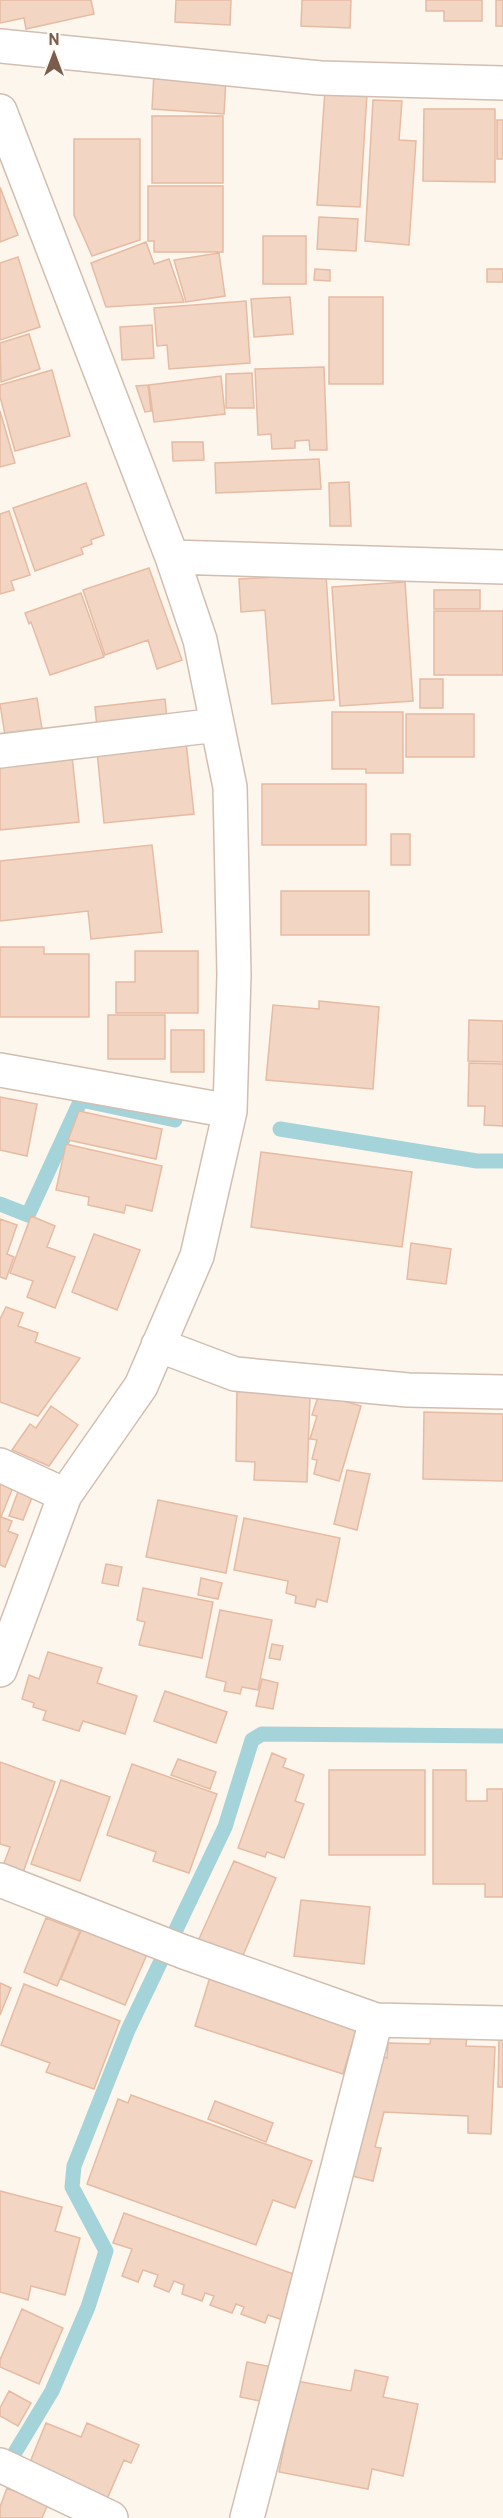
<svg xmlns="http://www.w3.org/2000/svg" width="503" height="2518" viewBox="0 0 503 2518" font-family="Overpass,sans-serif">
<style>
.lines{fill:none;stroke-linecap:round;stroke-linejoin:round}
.stream{stroke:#a5d3da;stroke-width:15}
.building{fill:#f3d5c3;stroke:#e6bba3;stroke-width:1.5}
.street-casing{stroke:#d1beb0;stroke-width:36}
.street{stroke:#fff;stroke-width:33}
</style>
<rect width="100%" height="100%" fill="#fdf6ec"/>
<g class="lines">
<path class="stream" d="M280 1129 477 1161H503
M0 1204 28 1215 81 1100 175 1120
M11 2459 52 2391 88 2307 106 2251 72 2187 74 2166 128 2030 225 1827 252 1740 262 1734 503 1736"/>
</g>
<path class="building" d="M0 0H91L94 14 26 29 24 18 0 23Z
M176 0H231L230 25 175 22Z
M302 0H351L350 28 301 26Z
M426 0H482V21H444V11H426Z
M496 0H503V26H496Z
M154 73 226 78 224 114 152 109Z
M325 90 367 93 360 207 317 205Z
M373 100 402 101 399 140 416 141 409 245 365 241Z
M424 109H495V182L423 181Z
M152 116H223V183H152Z
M497 120H503V159H497Z
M74 139H140V240L92 256 74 215Z
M148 186H223V252H154V241H148Z
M0 187 18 235 0 242Z
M319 217 358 219 356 251 317 249Z
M263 236H306V284H263Z
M146 242 154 264 169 259 184 302 106 307 91 263Z
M219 253 225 296 186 302 174 260Z
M18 257 40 327 0 340V263Z
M315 269 330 270V281L314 280Z
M487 269H503V282H487Z
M290 297 293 334 254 337 251 299Z
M329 297H383V384H329Z
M246 301 250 363 169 369 167 345 157 346 154 308Z
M152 325 154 358 122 360 120 327Z
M29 334 40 369 1 382 0 343Z
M324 367 327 450H310L309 440 295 441V448L272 449 271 434 258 435 255 369Z
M52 370 70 436 15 451 0 397V385Z
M252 373 254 408H226V374Z
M221 376 225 414 154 422 149 385Z
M148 385 151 411 145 412 136 386Z
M0 411 15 463 0 467Z
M172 442H203L204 460 173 461Z
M319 459 321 489 216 493 215 463Z
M349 482 351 526H330L329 483Z
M86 483 104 535 91 540 92 544 81 548 83 554 35 571 13 508Z
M9 511 30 575 11 581 14 590 0 594V514Z
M149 568 182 660 157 669 148 640 105 655 83 590Z
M326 574 334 700 272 704 265 610 241 612 239 579Z
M405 582 413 701 340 706 332 587Z
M434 590H480V609H434Z
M81 593 104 657 50 675 31 622 29 624 25 613Z
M434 611H503V675H434Z
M420 679H443V708H420Z
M37 698 42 729 5 735 0 704Z
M165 699 167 719 97 727 95 707Z
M332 712H403V773H366V769H332Z
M406 714H474V757H406Z
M186 742 194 814 104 823 97 751Z
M72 756 79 822 0 830V764Z
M262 784H366V845H262Z
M391 834H410V865H391Z
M152 845 162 932 91 939 88 911 0 921V861Z
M281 891H369V935H281Z
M0 947H44V954H89V1017H0Z
M135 951H198V1013H116V982H135Z
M319 1001 379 1007 373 1089 266 1080 273 1005 319 1009Z
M108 1015H165V1059H108Z
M469 1020 503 1021V1062L468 1061Z
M171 1030H204V1072H171Z
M469 1063 503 1064V1126L484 1125 485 1106H468Z
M0 1097 37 1104 27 1156 0 1150Z
M79 1111 162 1129 156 1159 68 1140Z
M66 1144 162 1166 152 1211 126 1205 124 1213 88 1205 89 1197 56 1190Z
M261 1152 412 1172 402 1247 251 1227Z
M31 1216 55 1226 47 1247 75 1257 55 1308 27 1297 33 1281 10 1273Z
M0 1219 17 1225 7 1254 14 1257 6 1279 0 1277Z
M94 1234 140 1250 117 1310 72 1292Z
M411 1243 451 1249 446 1284 407 1279Z
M6 1307 23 1313 18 1326 38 1333 35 1342 80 1358 38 1416 0 1402V1319Z
M237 1384 310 1395 307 1482 254 1480 255 1462 236 1461Z
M319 1394 361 1406 339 1481 314 1474 317 1460 312 1459 317 1440 310 1439 317 1416 312 1415Z
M51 1406 78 1425 49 1466 12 1450 30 1424 36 1428Z
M424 1412 503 1414V1481L423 1479Z
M347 1470 370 1474 357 1530 334 1524Z
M0 1474 16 1480 1 1517 12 1521 8 1531 18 1535 5 1567 0 1565Z
M19 1489 33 1495 23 1520 9 1516Z
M158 1500 237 1516 226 1573 146 1557Z
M244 1518 340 1538 327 1602 317 1599 315 1607 295 1603 296 1596 286 1593 288 1581 234 1570Z
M106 1564 122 1567 118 1586 102 1583Z
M201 1578 222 1583 218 1599 198 1595Z
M143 1588 213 1602 202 1658 139 1645 145 1622 137 1620Z
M220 1610 272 1620 258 1690 242 1687 240 1694 224 1691 226 1682 206 1677Z
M272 1644 283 1646 280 1660 269 1658Z
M48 1652 102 1668 97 1683 137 1696 125 1734 83 1721 79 1731 43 1720 46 1711 33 1707 34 1703 22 1699 29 1675 39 1679Z
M262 1679 278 1683 273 1709 256 1706Z
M165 1691 227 1712 216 1743 154 1721Z
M272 1753 286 1759 283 1767 304 1775 295 1801 304 1804 284 1858 267 1852 265 1857 238 1848Z
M178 1759 216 1772 210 1789 171 1775Z
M0 1762 55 1782 20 1881 0 1874 10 1847 0 1844Z
M132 1764 217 1794 189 1873 153 1861 156 1852 107 1835Z
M329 1770H425V1855H329Z
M433 1770H466V1801H487V1789H503V1897H485V1884H433Z
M61 1780 110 1797 80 1881 31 1864Z
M234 1861 276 1878 241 1960 198 1941Z
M301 1900 370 1907 364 1964 294 1956Z
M46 1918 80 1931 57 1986 24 1972Z
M83 1926 148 1952 125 2005 61 1979Z
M210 1977 358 2024 343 2074 195 2026Z
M0 1983 11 1988 0 2015Z
M24 1984 120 2021 94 2089 46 2072 50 2063 1 2045Z
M431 2034 467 2036 466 2046 495 2047 491 2134 468 2133V2116L384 2112 375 2147 381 2148 373 2181 348 2175 379 2055 387 2058 388 2043 430 2044Z
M499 2039H503V2087H498Z
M131 2095 312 2161 295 2208 273 2200 256 2245 87 2184 118 2099 128 2103Z
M215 2101 273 2123 266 2142 208 2119Z
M0 2191 62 2207 55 2231 80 2238 65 2295 31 2286 28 2300 0 2292Z
M124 2213 299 2276 283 2320 268 2315 265 2323 241 2314 244 2307 236 2304 232 2313 210 2305 214 2296 205 2293 202 2301 182 2294 184 2285 174 2281 169 2292 154 2286 158 2275 143 2270 138 2282 122 2276 132 2249 113 2243Z
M22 2309 63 2328 39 2384 0 2367V2360Z
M247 2362 272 2367 265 2402 240 2397Z
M355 2370 388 2377 383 2397 418 2404 403 2476 372 2469 368 2489 279 2472 297 2381 351 2391Z
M9 2391 31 2403 18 2426 0 2416V2408Z
M46 2423 81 2437 87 2423 139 2445 131 2463 124 2460 107 2499 28 2467Z
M7 2488 48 2504 42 2518H0V2507Z"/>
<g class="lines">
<g class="street-casing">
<path id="street" d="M0 46 320 78 503 83
M0 111 172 557 200 640 230 787 234 975 230 1111 197 1256 141 1386 65 1495 0 1670
M172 557 503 567
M0 751 217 725
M0 1070 230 1111
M158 1345 235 1374 408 1390 503 1392
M0 1465 65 1495
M0 1880 184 1952 376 2020 503 2023
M0 2465 111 2518
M247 2518 376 2020"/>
</g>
<use href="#street" class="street"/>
</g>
<g transform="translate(54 54)" stroke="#fffaf3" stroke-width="4.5" paint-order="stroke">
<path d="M0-4.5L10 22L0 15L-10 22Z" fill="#7a5c4d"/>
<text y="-9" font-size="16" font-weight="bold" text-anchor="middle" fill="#7a5c4d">N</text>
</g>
</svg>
